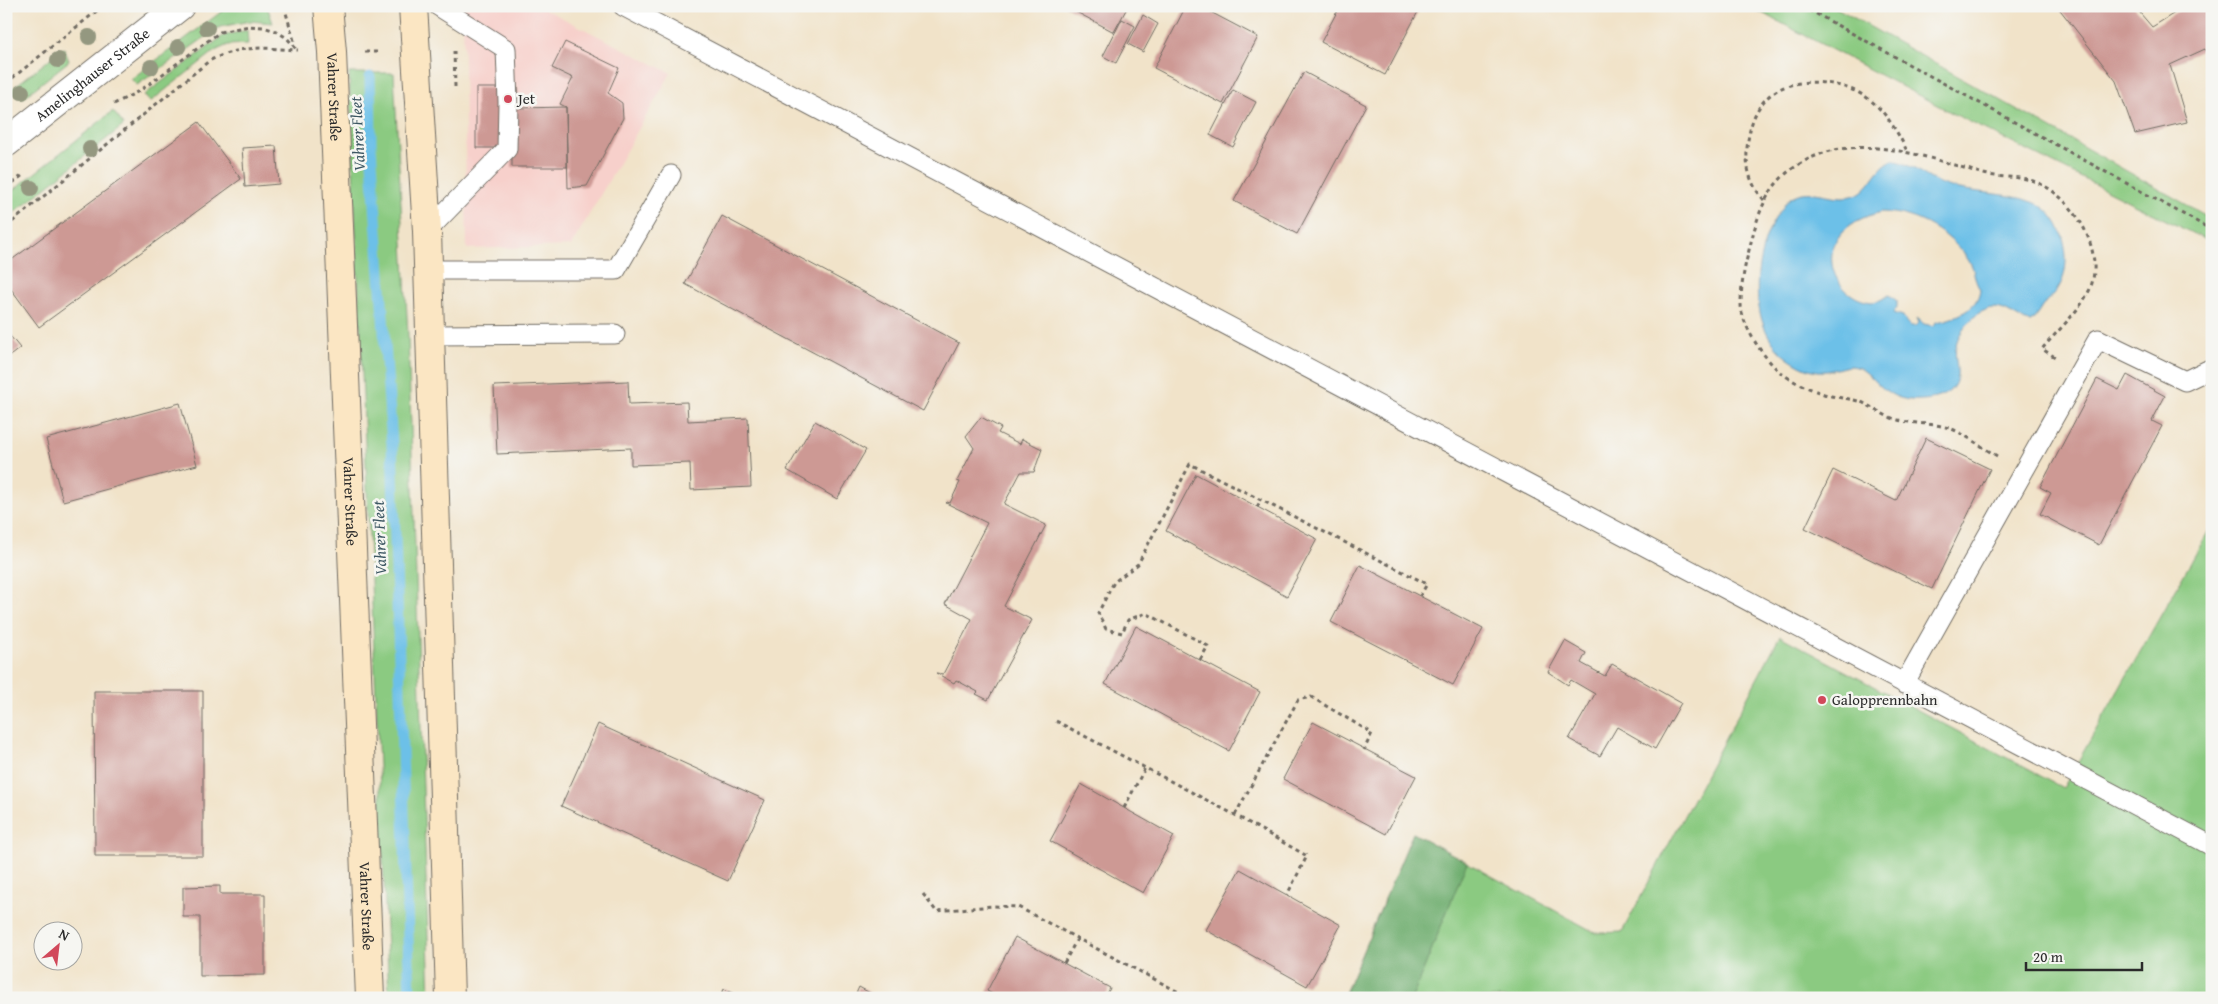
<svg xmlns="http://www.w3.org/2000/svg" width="2218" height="1004" viewBox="0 0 2218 1004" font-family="'Gentium Book Plus',serif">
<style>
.built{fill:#f7d0cb}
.green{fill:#8bca81;stroke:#5b7a56}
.forest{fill:#70ae6f;stroke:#4e6c4d}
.water{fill:#6cc0e8;stroke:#4c768a;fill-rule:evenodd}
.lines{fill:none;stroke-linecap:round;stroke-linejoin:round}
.stream{stroke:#6cc0e8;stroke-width:11}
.building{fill:#cd9994}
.service-casing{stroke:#706b62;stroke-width:21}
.minor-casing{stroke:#706b62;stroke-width:30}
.secondary-casing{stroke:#706b62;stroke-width:30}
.path{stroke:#706b62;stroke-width:3;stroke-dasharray:4 4;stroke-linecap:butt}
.service{stroke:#fff;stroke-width:19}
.minor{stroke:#fff;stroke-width:28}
.secondary{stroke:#fbe6c3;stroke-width:28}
.tree{fill:#949880}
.poi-dot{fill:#d1495b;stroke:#f6f6f2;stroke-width:2}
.labels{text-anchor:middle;stroke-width:5;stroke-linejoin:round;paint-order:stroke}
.street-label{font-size:15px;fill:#2b2b2b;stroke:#f6f6f2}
.poi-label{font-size:15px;fill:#2b2b2b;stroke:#f6f6f2;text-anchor:start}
.water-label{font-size:16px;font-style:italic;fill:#3e5864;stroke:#f6f6f2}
</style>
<rect width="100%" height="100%" fill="#f6f6f2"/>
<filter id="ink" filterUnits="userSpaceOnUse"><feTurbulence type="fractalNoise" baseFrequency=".02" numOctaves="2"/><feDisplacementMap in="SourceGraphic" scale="10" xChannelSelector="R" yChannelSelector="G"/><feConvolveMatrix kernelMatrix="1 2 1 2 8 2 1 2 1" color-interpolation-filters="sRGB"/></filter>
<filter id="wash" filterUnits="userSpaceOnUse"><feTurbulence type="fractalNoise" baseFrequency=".0096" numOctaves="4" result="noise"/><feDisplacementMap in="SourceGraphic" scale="20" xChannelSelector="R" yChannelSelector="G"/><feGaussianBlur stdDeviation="1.12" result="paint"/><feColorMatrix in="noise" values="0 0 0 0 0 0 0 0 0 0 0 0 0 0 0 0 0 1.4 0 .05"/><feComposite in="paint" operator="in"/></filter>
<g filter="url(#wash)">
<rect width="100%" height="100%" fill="#f1e3c9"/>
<path class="built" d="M463 6H539L671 73 571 246 467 249Z"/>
<path class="green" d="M229 6H267L273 23 250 21 220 27 137 85 131 79Z
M1749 6H1833L2212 219V243L1954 114Z
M247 30 248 44 228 45 215 51 150 102 144 95 223 36Z
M64 48 69 61 23 98 9 91Z
M349 73H394L408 335 430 998H389Z
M113 111 124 125 6 219V196Z
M2212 525V998H1343L1413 833 1596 933 1622 932 1780 636 2063 788Z"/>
<path class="forest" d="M1413 833 1467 862 1412 998H1343Z"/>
<path class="water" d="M1893 160C1913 164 1927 180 1947 186 1975 194 2005 192 2033 202 2046 207 2056 218 2061 231 2068 252 2069 275 2055 293 2052 297 2047 299 2044 304 2040 310 2037 316 2031 322 2018 321 2007 307 1993 308 1986 308 1978 313 1973 318 1966 325 1957 336 1956 346 1954 357 1958 367 1957 376 1955 398 1928 401 1911 400 1879 398 1872 367 1851 366 1845 366 1838 369 1832 370 1817 374 1803 368 1790 359 1745 330 1752 253 1778 214 1782 210 1785 203 1789 199 1808 184 1831 201 1852 196 1871 192 1875 167 1893 160ZM1882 212C1917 213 1952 233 1971 264 1975 272 1974 281 1980 289 1978 310 1954 319 1936 322L1934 326 1924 324 1917 318 1919 323 1916 326C1909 327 1906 323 1903 316L1893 313 1897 307V301L1889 295C1884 298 1878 302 1872 302 1843 300 1821 266 1837 239 1847 223 1865 216 1882 212Z"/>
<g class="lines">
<path class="stream" d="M370 77 371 147 392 444 410 998"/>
</g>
<g id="blocks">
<path class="building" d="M1065 6H1128L1114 32Z
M1186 6H1199L1258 37 1223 104 1154 68Z
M1340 6H1421L1385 75 1321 42Z
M2057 6H2134L2152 27 2186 6H2212V58L2205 49 2170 65 2187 122 2135 134 2116 81Z
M1143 15 1158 24 1143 52 1128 44Z
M1122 19 1135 26 1116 63 1103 56Z
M565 42 619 68 608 93 622 103 623 118 587 186 568 188 566 107 567 167H512V148H476V88H518L519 108 566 107 560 104 573 78 552 68Z
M1304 72 1366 105 1297 234 1234 201Z
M1233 90 1256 102 1233 147 1210 135Z
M199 122 241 179 39 327 6 282V264Z
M276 146 279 184 245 187 242 148Z
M722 216 959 343 923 411 685 284Z
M6 331 20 348 6 359Z
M2127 375 2165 396 2152 421 2162 426 2099 545 2040 514 2051 493 2040 487 2097 379 2119 390Z
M628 381 629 404 687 402 688 421 748 418 751 487 691 490 690 463 631 465V448L497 454 494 386Z
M180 403 197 465 63 501 46 439Z
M981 417 1001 428 998 433 1020 444 1022 439 1042 449 1034 472H1021L1004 504 1046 525 1004 606 1032 620 988 700 976 694 978 692 956 680 954 683 936 673 943 674 972 619 945 604 987 523 946 503 947 502 950 503 960 482 957 481 974 448 966 436Z
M815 421 866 450 837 499 787 470Z
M1926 438 1990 469 1932 589 1805 528 1833 470 1896 501Z
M1196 474 1317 539 1287 596 1166 531Z
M1360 565 1483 629 1453 685 1331 622Z
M1136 626 1260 692 1229 751 1105 684Z
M1565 641 1586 653 1581 663 1605 676 1612 664 1681 703 1655 749 1617 727 1600 756 1569 739 1595 694 1571 680 1568 685 1548 672Z
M94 691H203V856H95Z
M1313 722 1416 776 1386 834 1283 779Z
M598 724 765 800 728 881 561 806Z
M1081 784 1174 836 1143 893 1050 841Z
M1240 869 1341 925 1307 986 1206 930Z
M220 886V894H265V975L200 976V917H183V887Z
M1015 937 1110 988 1105 998H1000L987 991Z
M859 987 879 998H854Z
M724 989 745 998H720Z"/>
</g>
</g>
<g filter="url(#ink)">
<use href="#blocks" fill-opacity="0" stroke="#706b62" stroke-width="1"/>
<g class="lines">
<g class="service-casing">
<path id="service" d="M623 6 2212 846
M427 231 507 149 508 102 506 49 438 6
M428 270H616L671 175
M430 335 615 334
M1904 684 2098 339 2185 381 2212 368"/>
</g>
<g class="minor-casing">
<g id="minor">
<path id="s1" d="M6 143 180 6"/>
</g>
</g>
<g class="secondary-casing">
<g id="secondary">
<path id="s2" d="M328 6 332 52 370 998"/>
<path d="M413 6 427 231 450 998"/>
</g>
</g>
<path class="path" d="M284 6 295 44
M1802 6 2212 230
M454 51 455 87
M365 52H381
M6 83 103 6
M114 104 141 90 220 32 249 26 263 27 276 31 287 38 297 50
M6 188 23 175
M1764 200C1750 184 1746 169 1747 148 1749 130 1753 112 1766 99 1789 74 1840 80 1866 97 1885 110 1897 131 1907 151
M6 227 209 61C243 44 262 48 298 50
M1997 456C1983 448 1964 433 1949 428 1933 423 1914 424 1898 420 1885 417 1873 407 1861 402 1849 398 1836 398 1824 394 1810 389 1790 381 1779 371 1763 357 1741 325 1741 304 1741 290 1743 275 1746 262 1755 227 1761 191 1792 169 1850 127 1922 156 1984 174 1999 178 2015 176 2030 180 2071 191 2108 251 2089 291 2078 313 2057 331 2042 349L2055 357
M1257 507 1261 500
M1200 660 1208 646 1146 613 1128 620 1122 633 1106 629 1098 613 1114 582 1138 564 1190 464 1427 584 1420 596
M1056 721 1235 815 1307 856 1287 895
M1124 808 1145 768
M1235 815 1298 700 1311 697 1372 733 1364 750
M923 894 936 911 993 906 1018 907 1190 998
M1064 963 1077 939"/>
<use href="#service" class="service"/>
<use href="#minor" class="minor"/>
<use href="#secondary" class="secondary"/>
</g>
<g class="tree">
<circle cx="207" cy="28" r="8"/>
<circle cx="89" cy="37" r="8"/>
<circle cx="178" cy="47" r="8"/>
<circle cx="58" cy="60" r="8"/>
<circle cx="151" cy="67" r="8"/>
<circle cx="22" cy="92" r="8"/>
<circle cx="90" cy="149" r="8"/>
<circle cx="31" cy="188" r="8"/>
</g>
</g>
<g class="poi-dot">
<circle cx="508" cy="99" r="5"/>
<circle cx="1822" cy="700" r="5"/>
</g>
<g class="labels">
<g class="street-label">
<text dy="5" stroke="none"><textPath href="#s1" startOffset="110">Amelinghauser Straße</textPath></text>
<text dy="5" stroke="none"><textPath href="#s2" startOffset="91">Vahrer Straße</textPath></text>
<text dy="5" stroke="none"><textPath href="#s2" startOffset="496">Vahrer Straße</textPath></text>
<text dy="5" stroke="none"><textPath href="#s2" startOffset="901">Vahrer Straße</textPath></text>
</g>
<g class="poi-label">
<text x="518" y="104">Jet</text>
<text x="1832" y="705">Galopprennbahn</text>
</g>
<g class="water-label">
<text transform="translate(357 134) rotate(-93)" y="6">Vahrer Fleet</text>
<text transform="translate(379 538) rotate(-92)" y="6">Vahrer Fleet</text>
</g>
</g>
<rect width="2218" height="1004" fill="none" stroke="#f6f6f2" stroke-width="25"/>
<g transform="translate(58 946) rotate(28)"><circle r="24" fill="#f6f6f2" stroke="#a5a5a2"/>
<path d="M0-4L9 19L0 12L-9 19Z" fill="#d1495b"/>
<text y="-8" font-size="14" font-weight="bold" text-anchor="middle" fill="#2b2b2b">N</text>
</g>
<path d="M2026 962v8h116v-8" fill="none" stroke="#2b2b2b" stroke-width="2.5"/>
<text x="2033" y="962" font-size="15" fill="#2b2b2b" stroke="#f6f6f2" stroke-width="4" paint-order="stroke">20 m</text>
</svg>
